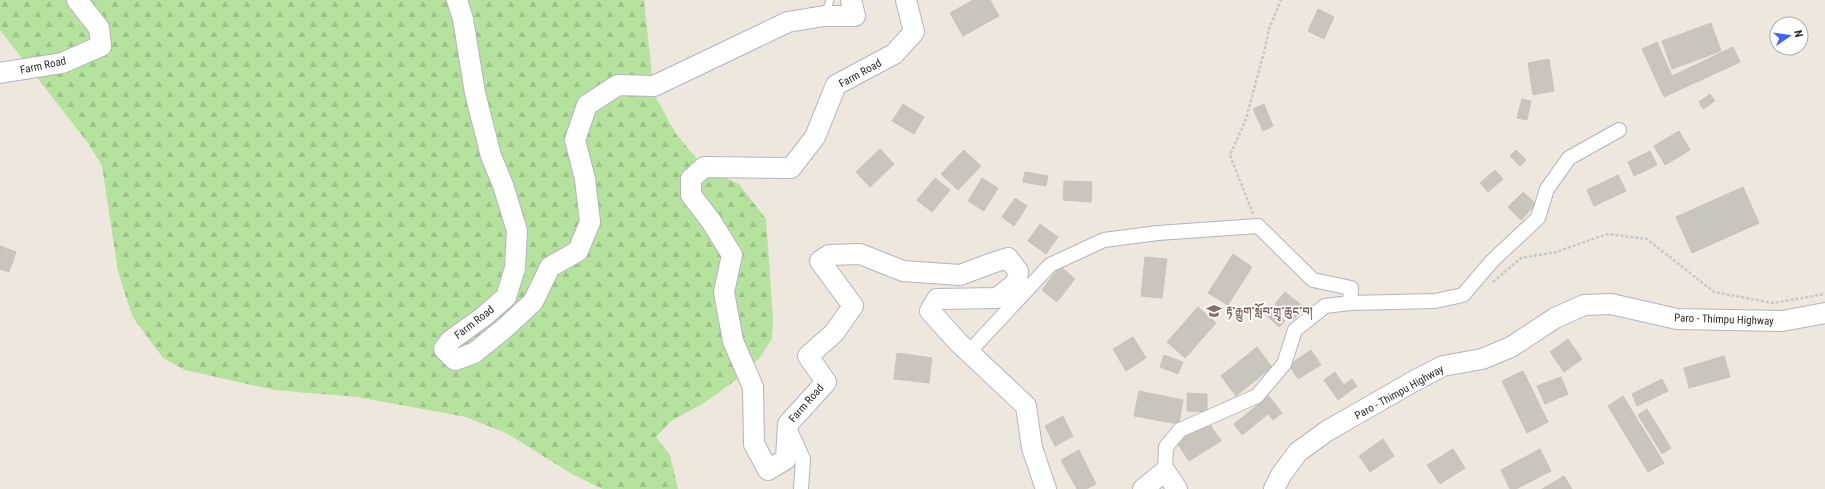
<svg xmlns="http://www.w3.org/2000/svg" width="1825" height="489" viewBox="0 0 1825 489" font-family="'Roboto Condensed','Noto Serif Tibetan',sans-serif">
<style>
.forest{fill:url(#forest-firs)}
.building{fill:#c9c5bd;stroke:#c9c3b8}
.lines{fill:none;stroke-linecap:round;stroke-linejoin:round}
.lane-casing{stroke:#b2b5bf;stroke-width:9}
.street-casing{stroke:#b2b5bf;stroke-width:16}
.secondary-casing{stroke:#b2b5bf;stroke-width:22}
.path{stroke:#c8c8c8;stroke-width:2.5;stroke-dasharray:3 2;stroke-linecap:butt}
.lane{stroke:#fff;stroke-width:7}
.street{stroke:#fff;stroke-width:14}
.secondary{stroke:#fff;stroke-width:20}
.labels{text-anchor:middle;stroke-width:3.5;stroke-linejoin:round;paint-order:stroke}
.street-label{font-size:11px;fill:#2c2c2c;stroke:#fff}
.education-label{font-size:11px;font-weight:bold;fill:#785e54;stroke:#fff;text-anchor:start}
</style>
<defs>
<pattern id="forest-firs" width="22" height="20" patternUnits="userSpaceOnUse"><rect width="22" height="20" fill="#b5e29c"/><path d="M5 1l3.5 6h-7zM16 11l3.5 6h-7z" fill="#9cc287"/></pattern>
</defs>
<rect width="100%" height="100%" fill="#ede7de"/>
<path class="forest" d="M0 0H644L654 94 676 134 704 167 739 184 766 219 773 318 772 339 760 357 744 374 704 403 671 421 656 437 670 455 678 489H603L572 474 508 434 466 417 357 397 274 390 185 370 163 358 132 316 118 271 102 166 88 143 0 30Z"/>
<path class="building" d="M973 0H990L999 16 963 36 950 13Z
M1318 9 1334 17 1324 39 1308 31Z
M1711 23 1721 51 1672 69 1662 41Z
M1657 42 1672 76 1733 47 1740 62 1664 97 1642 49Z
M1549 59 1554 91 1533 95 1528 63Z
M1710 94 1715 101 1703 109 1699 102Z
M1522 99 1531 101 1527 120 1517 118Z
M903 104 924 117 914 134 892 121Z
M1264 104 1273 126 1263 131 1253 109Z
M1679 131 1690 150 1665 165 1654 146Z
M880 149 894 164 870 187 856 172Z
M964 150 981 166 958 190 941 174Z
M1516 150 1526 160 1520 166 1510 156Z
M1650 151 1657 165 1634 176 1628 162Z
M1495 170 1503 179 1488 192 1480 183Z
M1025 172 1048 176 1046 186 1023 182Z
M1618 175 1626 191 1594 206 1587 190Z
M935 178 950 190 932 212 917 200Z
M982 178 998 188 984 211 968 201Z
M1064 181 1092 182 1091 202 1063 200Z
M1743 187 1759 223 1692 253 1676 217Z
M1523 192 1536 204 1521 220 1508 207Z
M1015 198 1027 206 1014 226 1002 217Z
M1040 224 1058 237 1046 254 1028 241Z
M0 246 16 252 9 272 0 269Z
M1233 254 1252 267 1228 305 1208 293Z
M1145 257 1167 259 1162 298 1141 296Z
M1060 266 1075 279 1057 302 1042 290Z
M1285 292 1304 307 1293 320 1275 304Z
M1198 307 1216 323 1185 358 1167 342Z
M1272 309 1285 321 1279 327 1266 315Z
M1133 337 1146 358 1126 371 1113 349Z
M1568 339 1582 359 1564 372 1550 352Z
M1257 347 1272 367 1236 396 1221 376Z
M1311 350 1321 365 1298 379 1289 365Z
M897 353 932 358 929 383 894 379Z
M1164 355 1183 362 1178 374 1160 367Z
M1724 356 1730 377 1689 388 1684 368Z
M1523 371 1548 422 1527 433 1502 381Z
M1335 372 1344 385 1352 379 1357 386 1338 400 1324 380Z
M1561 377 1568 394 1545 404 1537 386Z
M1662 379 1668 391 1637 406 1632 394Z
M1139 391 1183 400 1179 424 1134 416Z
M1187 393 1207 394V412L1187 411Z
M1269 396 1282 413 1273 420 1268 414 1242 435 1234 424Z
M1623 396 1664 463 1648 472 1608 406Z
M1647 409 1671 448 1662 454 1638 415Z
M1063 416 1073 436 1055 446 1045 426Z
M1207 420 1221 441 1189 461 1175 440Z
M1383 439 1394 456 1370 472 1359 456Z
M1453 449 1465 468 1440 484 1427 465Z
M1540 449 1551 471 1516 489H1510L1501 470Z
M1079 450 1096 484 1086 489H1077L1061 460Z
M1564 476 1572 489H1542Z"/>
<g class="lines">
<g class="lane-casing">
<path id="lane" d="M825 14 830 0"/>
</g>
<g class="street-casing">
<path id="street" d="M969 352 1050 265 1104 240 1158 233 1258 226 1313 280 1351 288 1350 303
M789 428 803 459 801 489
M1165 471 1166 447 1180 430 1257 396 1284 364 1295 330 1325 306 1350 303 1435 301 1463 295 1492 261 1538 218 1547 189 1569 158 1619 130"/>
</g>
<g class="secondary-casing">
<path id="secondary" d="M457 0 463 19 475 93 491 156 503 185 517 231 515 268 506 297 483 317 451 340 444 349 455 360 474 353 506 327 533 302 550 267 578 251 590 222 585 179 575 140 587 105 618 85 654 86 788 22 824 16H855L851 0
M906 0 914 32 894 54 836 85 815 137 791 168 704 167 691 179V195L711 221 732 255 724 292 733 341 753 387 754 444 768 470 786 459 788 424 826 382 808 356 834 333 853 306 820 261 829 255 860 254 903 271 960 275 995 262 1008 258 1018 271 1017 282 997 298 937 299 930 311 958 342 1026 406 1032 448 1046 489
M0 73 62 63 101 46 99 28 77 0
M1143 489 1165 471 1177 489
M1274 489 1281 475 1298 452 1327 431 1414 381 1443 366 1482 359 1511 347 1555 318 1584 305 1611 304 1677 319 1782 321 1825 313"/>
</g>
<path class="path" d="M1253 214 1230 155 1246 119 1265 48 1269 29 1281 0
M1493 282 1521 258 1556 252 1607 234 1647 239 1714 292 1773 303 1825 294"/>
<use href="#lane" class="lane"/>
<use href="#street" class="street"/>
<use href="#secondary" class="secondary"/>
</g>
<defs>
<g id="school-bare" transform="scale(1.2)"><path d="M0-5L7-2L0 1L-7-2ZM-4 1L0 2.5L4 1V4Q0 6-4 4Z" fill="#8d6e63" stroke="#fff" stroke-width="2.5" paint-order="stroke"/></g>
</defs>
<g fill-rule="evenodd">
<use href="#school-bare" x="1214" y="311"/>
</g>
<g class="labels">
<g class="street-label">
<text transform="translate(43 65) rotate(-12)" y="4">Farm Road</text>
<text transform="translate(860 73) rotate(-29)" y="4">Farm Road</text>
<text transform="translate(1724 319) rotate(2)" y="4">Paro - Thimpu Highway</text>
<text transform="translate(474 322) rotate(-38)" y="4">Farm Road</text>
<text transform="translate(1399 392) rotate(-29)" y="4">Paro - Thimpu Highway</text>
<text transform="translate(806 403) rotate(-49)" y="4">Farm Road</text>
</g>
<g class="education-label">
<text x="1226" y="315">རྟ་རྒྱུག་སློབ་གྲྭ་ཆུང་བ།</text>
</g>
</g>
<g transform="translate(1789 36) rotate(77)"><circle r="19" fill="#ffffff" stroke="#ababab"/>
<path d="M0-3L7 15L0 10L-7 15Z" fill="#4265f7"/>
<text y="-6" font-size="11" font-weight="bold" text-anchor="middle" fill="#2c2c2c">N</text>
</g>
</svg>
